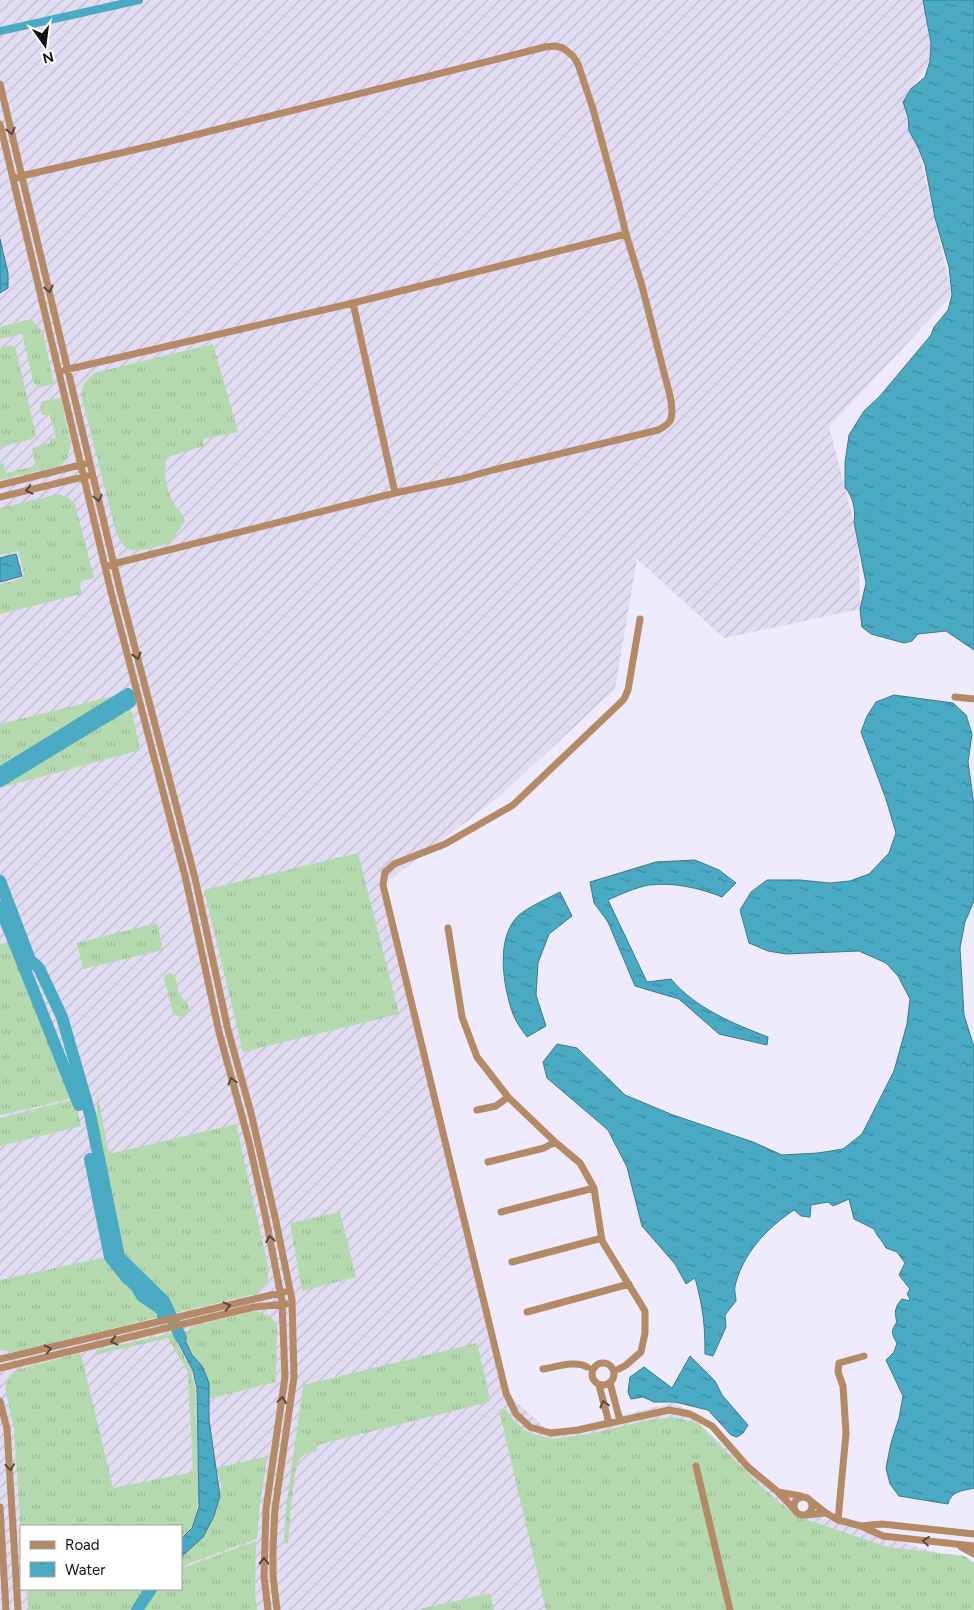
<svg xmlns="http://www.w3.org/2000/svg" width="974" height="1610" viewBox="0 0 974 1610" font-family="Figtree,sans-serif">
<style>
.industrial{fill:url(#industrial-furrows);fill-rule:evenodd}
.grass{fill:url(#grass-tufts)}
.water{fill:url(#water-ripples);stroke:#397b8f}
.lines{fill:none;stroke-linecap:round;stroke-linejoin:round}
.canal{stroke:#4aa9c3;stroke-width:8}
.river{stroke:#4aa9c3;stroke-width:12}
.street{stroke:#b38966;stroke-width:7}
.oneway{stroke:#5a463a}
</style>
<defs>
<pattern id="industrial-furrows" width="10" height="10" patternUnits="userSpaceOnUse" patternTransform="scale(1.25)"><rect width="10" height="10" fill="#e1dcf2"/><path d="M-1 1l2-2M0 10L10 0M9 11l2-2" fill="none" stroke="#c0bccf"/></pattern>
<pattern id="grass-tufts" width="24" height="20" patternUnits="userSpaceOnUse" patternTransform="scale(1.25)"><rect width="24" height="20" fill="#b5d9ae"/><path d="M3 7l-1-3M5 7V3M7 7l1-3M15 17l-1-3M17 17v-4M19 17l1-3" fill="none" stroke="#9bb995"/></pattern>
<pattern id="water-ripples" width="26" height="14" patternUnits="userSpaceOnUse" patternTransform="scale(1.25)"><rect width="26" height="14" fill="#4aa9c3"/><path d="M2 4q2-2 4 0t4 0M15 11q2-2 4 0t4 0" fill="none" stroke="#3c889d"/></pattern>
</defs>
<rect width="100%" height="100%" fill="#efebfd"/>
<path class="industrial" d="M0 0H923L931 43 930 61 903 102 918 147 952 295 829 427 858 538 860 609 724 638 637 559 615 689 500 796 383 885 506 1393 551 1433 675 1402 794 1509 974 1564V1610H0ZM21 1526H181V1589H21Z"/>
<path class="grass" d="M31 319 43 332 54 384 41 387 34 384 22 334 0 339V327Z
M213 344 238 432 203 439 204 446 167 457C163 472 166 491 175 505 179 512 182 511 185 521L170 543C143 549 125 562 115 528L81 395 84 383 94 373Z
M11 345 16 350 36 435 32 439 0 447V348Z
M61 398 71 445 67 458 59 466 0 480V464L3 463 6 473 35 466 32 448 50 443V439L56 438 50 415H42L40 407 42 401Z
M59 494 69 498 75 504 94 578 80 581 81 594 0 614V585L25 577 18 551 0 555V508Z
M126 693 0 773V724Z
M130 704 140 750 0 788V781Z
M358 853 399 1014 243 1052 204 890Z
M157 923 163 950 83 969 77 943Z
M12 941 74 1098 0 1115V944Z
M169 973C180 975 175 987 180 995 182 999 186 1002 189 1006L188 1014 183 1017 177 1016 173 1012 164 979 165 975Z
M97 1093 109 1154 236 1124 268 1266C269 1282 268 1285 255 1294L175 1313 170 1301 124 1257 91 1118 97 1112Z
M75 1099 81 1126 0 1146V1118Z
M340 1212 356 1277 302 1291 290 1223Z
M106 1257 117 1265 126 1277 136 1286 142 1296 163 1310 162 1316 16 1352 6 1351 0 1349V1280Z
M255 1311 269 1315 277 1324 276 1382 209 1399 202 1366 192 1355 182 1333 190 1330V1327Z
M173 1333 190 1369 195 1386 199 1493 196 1515 190 1529 181 1538V1526H21V1536L14 1429 6 1393V1384L9 1377 16 1370 80 1353 82 1358 113 1488 193 1472 188 1372 168 1338 95 1355 96 1350Z
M477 1343 490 1398 489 1402 317 1445V1451C311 1453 303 1453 300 1459 292 1474 290 1524 288 1543L284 1544 286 1508 303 1385Z
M505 1408 514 1421 529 1433 554 1439 589 1434 644 1421 672 1417 698 1423 765 1490 796 1516 888 1547 965 1556 974 1563V1610H546L499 1410Z
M268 1453 260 1503 257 1539 185 1565 181 1569V1557L214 1516 220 1498 221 1483 216 1468 264 1457Z
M256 1541 255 1593 257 1610H144L157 1589H181V1571L185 1567Z
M27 1589H145L132 1610H28Z
M490 1593 494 1610H416Z"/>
<path class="water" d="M923 0H974V650L946 631 918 634 912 641 904 643 871 634 862 627 860 609 866 583 854 522C856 512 853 495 845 488V463L849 435 864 411 880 396 931 335 934 327 948 310 952 295 949 267 935 218 925 165 918 147 909 131 908 117 903 102 911 89 925 77 930 61 931 43Z
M0 239 8 273V288L0 293Z
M16 554 22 576 0 582V558Z
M894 695 953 703 966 715 972 734 968 762 974 805V901L965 922 960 948 964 1015 974 1047V1488C962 1491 951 1491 948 1504L899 1496 890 1484 886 1468 891 1443 899 1418 903 1396 886 1360 894 1352 897 1343C891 1334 891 1330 897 1322 894 1313 895 1306 902 1299L910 1301 909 1297 907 1294 910 1289 899 1275 905 1263 897 1252 886 1248C882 1240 877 1237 874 1229L854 1219 849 1199 833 1206 828 1202 811 1205 810 1217 801 1216 794 1210C767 1228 743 1253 735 1286 734 1291 736 1296 736 1301L725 1315 726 1327 713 1356 705 1354C705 1324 703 1307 695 1278L686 1284 675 1264 642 1226 627 1167 608 1130 547 1078 543 1062 557 1044 577 1048 625 1095 673 1115 753 1142 782 1155 818 1153 843 1149 862 1134 894 1071 907 1024 910 999 898 976 886 963 859 951 786 954 768 951 749 943 740 910 751 892 767 880H800L830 883 850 881 869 874 889 853 896 833 886 799 861 732 867 716 876 702Z
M695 860 719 870 736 883 722 897C700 888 673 882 649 885 637 887 619 895 608 900L647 982 671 979C695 1008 734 1024 768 1037L767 1045 719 1034 679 999 635 986 608 922 594 903 590 882 656 862Z
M560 892 572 916 549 934 538 963 536 995 546 1026 527 1037C522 1030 516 1022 513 1014 503 986 495 937 519 915 527 908 550 897 560 892Z
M183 1330 186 1342 192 1355 202 1366 209 1383V1420L220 1496 214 1516 203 1537 181 1557V1539L192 1528 199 1507 197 1388 193 1371 173 1332Z
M690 1356 715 1381 722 1395 748 1425 743 1433 737 1437 731 1435 708 1410 675 1402H654L643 1397 631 1399 628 1392 630 1377 644 1367 672 1388Z"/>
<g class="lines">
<path class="canal" d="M0 31 139 0"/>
<path class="river" d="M0 773 128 694 130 702 0 781
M0 881 30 960 39 968 62 1017 90 1114 119 1257 164 1301 181 1338
M0 907 79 1105
M90 1159 110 1257 126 1277 136 1286 142 1296 164 1311 163 1316
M137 1610 151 1589"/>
<path class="street" d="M0 84 120 590 195 878 228 1030 251 1113 275 1217 292 1300 294 1377 275 1509 273 1548V1576L277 1610
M0 124 111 592 186 880 219 1032 249 1142 266 1219 282 1301 285 1377 266 1509 264 1576 268 1610
M13 178 159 144 545 47 555 46 563 48 573 56 578 64 593 109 618 201 626 234 642 286 663 369C666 382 676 409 670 421 667 425 662 428 658 430L493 470 461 479 395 493 105 566
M353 303 395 493
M65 370 353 303 626 234
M0 485 84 464
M0 497 87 476
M640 619 628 690 624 699 618 705 513 805 445 844 394 864 385 872 383 885 506 1393 516 1414 530 1427 551 1433 578 1430 669 1410 690 1414 712 1426 748 1467 778 1492
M955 697 974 699
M448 928 462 1017 477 1057 508 1097 555 1142 580 1163 594 1188 602 1241 645 1311V1333L641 1352 626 1365 619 1369
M477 1110 496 1106 508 1097
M488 1162 544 1148 555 1142
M501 1212 594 1188
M512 1262 602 1238
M527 1312 629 1284
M0 1359 284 1292
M592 1374a11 11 0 1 1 22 0a11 11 0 1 1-22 0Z
M0 1368 254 1307 286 1304
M543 1369C556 1367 576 1360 587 1367
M610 1383 620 1421
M599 1385 609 1423
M0 1401 7 1429 18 1610
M696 1466 730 1610
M794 1506a9 9 0 1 1 18 0a9 9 0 1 1-18 0Z
M0 1507 6 1610
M794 1509 778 1492 801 1496
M826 1513 838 1520 861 1526 883 1536 974 1546
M806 1515 826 1513 812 1502
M838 1520 846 1433 843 1386 838 1372 839 1363 864 1356
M861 1526 882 1524 974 1534
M961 1547 974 1554"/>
</g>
<defs><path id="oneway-chevron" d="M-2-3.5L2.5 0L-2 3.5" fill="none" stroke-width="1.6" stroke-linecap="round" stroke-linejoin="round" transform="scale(1.25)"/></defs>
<g class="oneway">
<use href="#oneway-chevron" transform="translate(11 131) rotate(77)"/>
<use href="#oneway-chevron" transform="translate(49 289) rotate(76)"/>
<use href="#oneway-chevron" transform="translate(29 490) rotate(166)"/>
<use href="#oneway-chevron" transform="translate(98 498) rotate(77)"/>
<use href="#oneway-chevron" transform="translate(137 656) rotate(76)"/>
<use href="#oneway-chevron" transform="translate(232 1081) rotate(-105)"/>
<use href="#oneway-chevron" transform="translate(270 1239) rotate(-101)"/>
<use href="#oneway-chevron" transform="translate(227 1306) rotate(-14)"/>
<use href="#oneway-chevron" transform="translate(114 1341) rotate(166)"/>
<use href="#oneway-chevron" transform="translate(48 1349) rotate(-13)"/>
<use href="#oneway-chevron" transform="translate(282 1400) rotate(-82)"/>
<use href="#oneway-chevron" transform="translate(604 1404) rotate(-105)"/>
<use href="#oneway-chevron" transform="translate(10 1467) rotate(86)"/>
<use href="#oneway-chevron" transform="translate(926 1541) rotate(-173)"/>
<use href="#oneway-chevron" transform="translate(264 1561) rotate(-89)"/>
</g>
<rect x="20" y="1525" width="162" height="65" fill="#ffffff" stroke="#a09fa2"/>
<rect x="30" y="1541" width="25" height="8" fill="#b38966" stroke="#a09fa2"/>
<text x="65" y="1550" font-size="15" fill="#111016">Road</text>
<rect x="30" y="1562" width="25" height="15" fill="url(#water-ripples)" stroke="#a09fa2"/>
<text x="65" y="1575" font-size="15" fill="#111016">Water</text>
<g transform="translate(45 45) rotate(166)" stroke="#ffffff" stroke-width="4" paint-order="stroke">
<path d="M0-4L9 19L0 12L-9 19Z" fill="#111016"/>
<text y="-8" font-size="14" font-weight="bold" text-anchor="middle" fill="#111016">N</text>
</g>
</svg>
